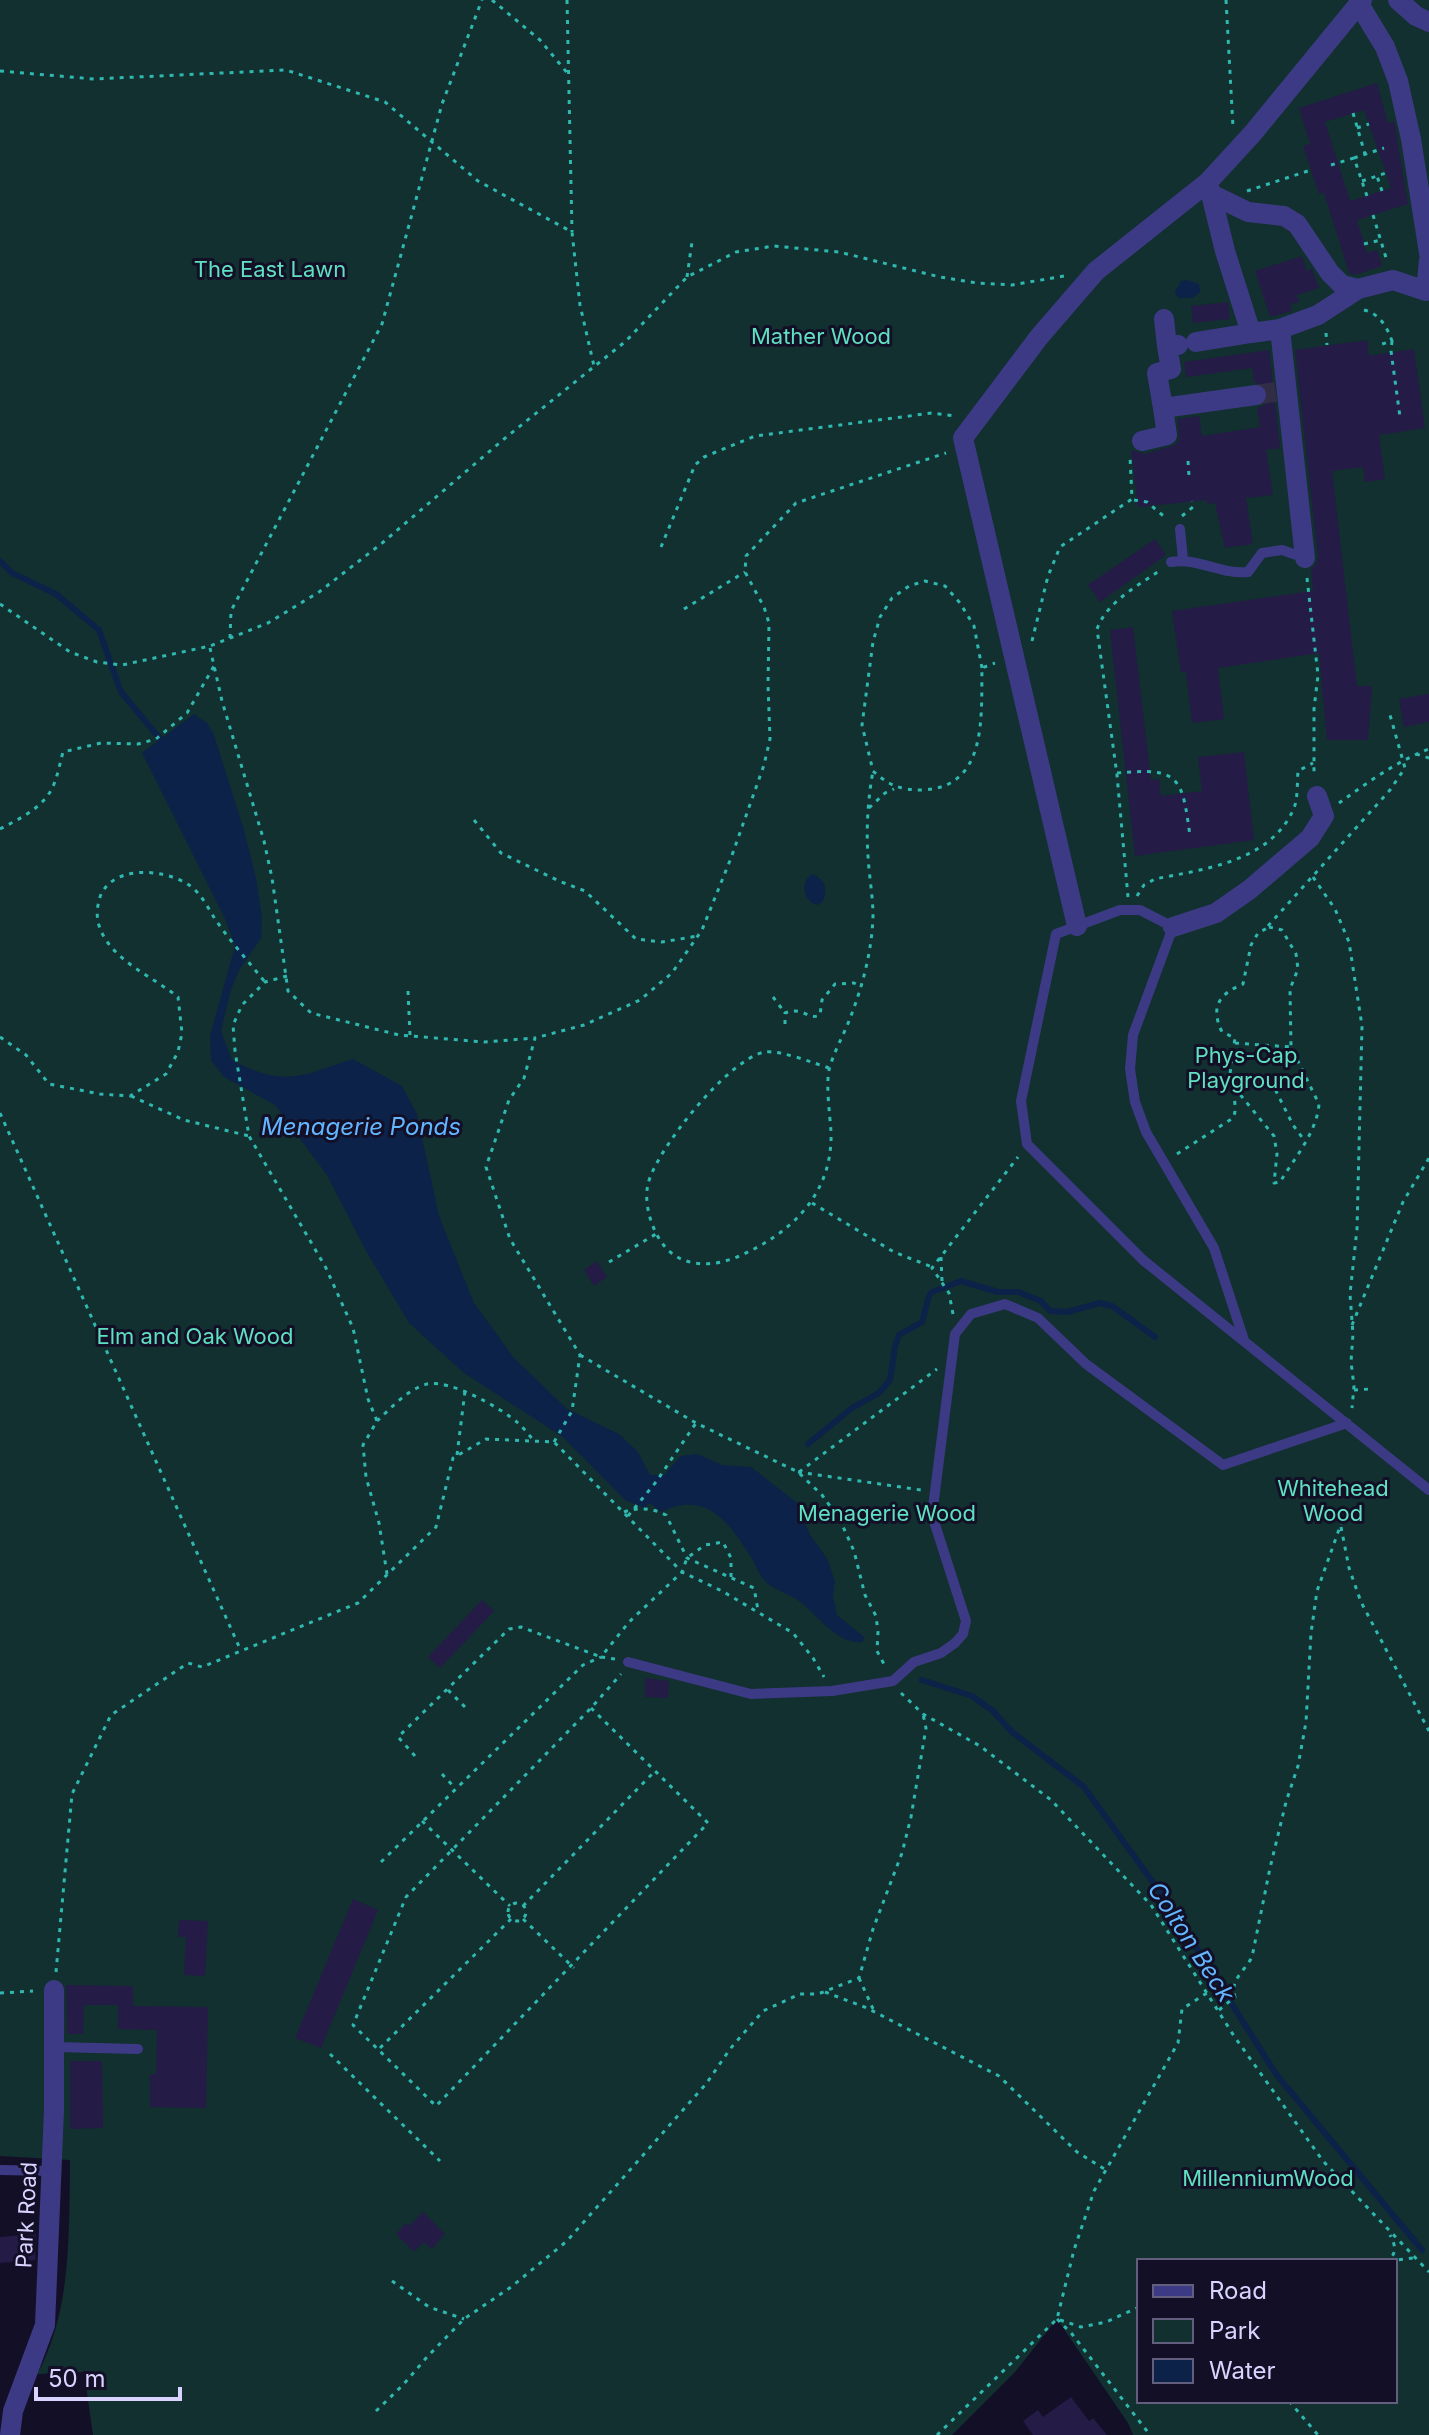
<svg xmlns="http://www.w3.org/2000/svg" width="1429" height="2435" viewBox="0 0 1429 2435" font-family="Inter,sans-serif">
<style>
.green{fill:#12302f;fill-rule:evenodd}
.water{fill:#0c2248}
.lines{fill:none;stroke-linecap:round;stroke-linejoin:round}
.stream{stroke:#0c2248;stroke-width:6}
.building{fill:#241b47;fill-rule:evenodd}
.street-tunnel{stroke:#312d47;stroke-width:20;stroke-dasharray:20 10;stroke-linecap:butt}
.path{stroke:#2fb8b0;stroke-width:3;stroke-dasharray:4 6;stroke-linecap:butt}
.lane{stroke:#3d3a85;stroke-width:10}
.street{stroke:#3d3a85;stroke-width:20}
.labels{text-anchor:middle;stroke-width:6;stroke-linejoin:round;paint-order:stroke}
.park-label{font-size:22px;fill:#5fe0c0;stroke:#130f26}
.street-label{font-size:22px;fill:#d9d4ff;stroke:#130f26}
.water-label{font-size:24px;font-style:italic;fill:#62b6ff;stroke:#130f26}
</style>
<rect width="100%" height="100%" fill="#130f26"/>
<path class="green" d="M0 0H1429V2435H1133L1128 2423 1057 2319 1015 2372 952 2435H93L84 2372 37 2374C72 2312 69 2230 70 2160L0 2156ZM1139 2261H1395V2401H1139Z"/>
<path class="water" d="M1187 280 1199 284 1200 292 1193 298H1178L1175 291 1181 281Z
M194 714 208 724 214 735 244 830 256 878 262 916 261 938 239 970 231 990 221 1031 232 1060C284 1088 300 1076 353 1059L402 1086 417 1114 439 1216 474 1303 514 1358 567 1409 619 1434 638 1452 650 1475H664L681 1456 697 1454 722 1465 751 1467 796 1502 811 1536 828 1560 835 1582 833 1596 837 1615 864 1637 863 1642C838 1645 819 1617 802 1603 791 1594 775 1591 765 1581 758 1574 755 1562 749 1554 727 1519 704 1491 661 1512L650 1503 644 1508 625 1500 563 1437 464 1373 409 1323 365 1249 327 1175 275 1105 224 1077 211 1060 210 1036 235 946 225 919 142 753Z
M813 874C825 880 829 890 822 902L817 905C803 901 799 881 813 874Z"/>
<g class="lines">
<path class="stream" d="M0 561 12 573 56 594 99 630 121 692 160 739
M808 1444 852 1408 879 1393 890 1380 895 1346 899 1335 922 1322 929 1296 932 1292 961 1281 998 1292H1018L1041 1301 1050 1311 1067 1312 1100 1303 1112 1306 1155 1337
M922 1680 972 1696 993 1711 1012 1732 1084 1787 1168 1903 1276 2074 1422 2250"/>
</g>
<path class="building" d="M1377 83 1388 123 1394 121 1408 204 1357 220 1367 253 1377 250 1382 266 1355 275 1349 273 1324 193 1319 194 1303 146 1310 144 1299 108ZM1364 110 1391 188 1350 201 1325 122Z
M1302 256 1307 271 1312 269 1319 288 1297 295 1299 302 1290 304 1292 311 1270 317 1255 271Z
M1228 302 1230 319 1193 323 1191 306Z
M1367 340 1369 356 1414 349 1425 428 1379 435 1385 479 1365 482 1363 467 1332 471 1357 686H1372L1368 740H1327L1319 653 1218 668 1224 719 1192 723 1186 672 1181 673 1172 611 1313 591 1311 569 1316 564 1318 557 1295 350Z
M1269 350 1280 448 1266 450 1273 495 1246 498 1253 544 1225 548 1215 503 1207 504V500L1138 507 1131 450 1145 454 1175 445 1179 439 1178 419 1199 416 1202 436 1260 427 1257 408 1265 405 1269 394 1266 386 1254 382 1252 368 1186 377 1184 362Z
M1155 539 1166 555 1100 602 1088 585Z
M1133 627 1151 780 1159 779 1161 796 1202 791 1198 757 1244 752 1254 840 1135 856 1110 630Z
M1429 694V722L1404 727 1399 699Z
M597 1261 607 1277 594 1286 584 1270Z
M482 1600 494 1611 440 1668 428 1657Z
M645 1678 669 1681 668 1698 645 1697Z
M353 1899 378 1910 321 2048 295 2038Z
M179 1920 208 1921 205 1976 184 1975 186 1937H178Z
M66 1985 133 1986V2006L208 2007 206 2108 150 2107V2074H156L157 2030 118 2029V2005H84L83 2034H67Z
M70 2061H102L103 2128 70 2129Z
M423 2212 445 2234 432 2249 424 2242 414 2252 396 2234 406 2223 409 2226Z
M36 2234 35 2260 0 2263V2237Z
M1071 2397 1089 2421 1093 2418 1107 2435H1033L1023 2421 1038 2410 1043 2417Z"/>
<g class="lines">
<path class="street-tunnel" d="M1256 395 1281 391"/>
<path class="path" d="M492 0 540 40 569 75
M567 0 572 232
M1226 0 1233 127
M0 71 94 79 286 70 385 102 478 181 572 232 580 305 594 366
M1353 113 1365 154
M1357 128 1369 124
M1331 165 1354 158
M1362 181 1377 176
M1247 191 1311 170
M1382 191 1377 176 1386 173
M1367 196 1354 158 1384 148
M1373 215 1387 261
M1364 244 1381 240
M687 277 692 242
M1364 310C1380 314 1387 327 1392 341L1379 345
M1326 333 1327 345
M1392 341 1391 351 1400 417
M1188 461 1189 476
M1134 500 1147 502 1167 519
M1182 516 1193 507 1192 501
M661 547 695 465 704 457 755 436 932 413 956 416
M1307 578 1318 675 1314 709V777
M0 604 70 652 97 662 122 665 210 646 268 623 319 592 381 544 504 439 626 341 687 277 736 252 774 246 839 252 940 277 977 283 1012 285 1064 276
M684 609 745 572
M230 638 231 611 382 324 442 104 482 0
M1032 641 1048 576 1060 547 1132 499 1130 456
M210 648 222 701 264 841 272 878 288 991 311 1013 399 1035 484 1042 535 1038
M982 668 974 626 960 603 945 586 925 581 909 586 892 598 880 617 873 642 862 725 873 771C890 786 900 790 923 790 988 787 981 716 982 668L995 663
M1416 754 1429 758
M1117 773C1181 767 1182 778 1190 836
M1339 803C1367 783 1397 761 1429 749
M869 808 885 793 894 789
M474 820 501 853 559 881 585 891 636 939 662 942 698 936
M0 829C21 818 45 807 54 784 58 774 60 763 63 752L101 743 138 744 156 739 187 713 214 666
M1313 877 1335 909 1349 942 1362 1026 1357 1229 1350 1294 1353 1334 1351 1362 1354 1386 1352 1408
M1137 896 1144 885 1155 879C1204 869 1271 862 1294 808 1298 798 1297 783 1298 771L1313 763
M1128 897 1117 775 1097 629C1107 602 1136 587 1159 571
M1268 926 1390 790 1405 768 1390 715
M1269 927 1282 930 1296 954 1298 969 1290 989 1291 1047 1319 1104C1317 1132 1294 1159 1280 1182L1274 1183 1277 1154 1274 1136 1229 1081 1235 1038 1222 1032C1210 1007 1219 994 1243 984L1251 945 1258 933Z
M287 976 265 982 242 1005 233 1025 235 1051 249 1136 326 1268 353 1328 368 1399 377 1421 363 1445 366 1477 379 1523 387 1574
M408 991 410 1035
M773 997 785 1013
M785 1024V1013C804 1006 808 1021 820 1015L822 1000 835 984 854 983 861 987
M0 1037 26 1055 49 1084 100 1094 130 1096 166 1074 178 1052 182 1033 178 997C153 977 118 963 103 935 98 926 96 916 98 905 104 864 162 867 189 885 201 893 208 908 215 919 230 941 248 961 265 982
M1235 1043 1291 1047
M829 1068C814 1063 780 1050 765 1052 729 1058 656 1150 648 1184 643 1205 653 1236 669 1251 688 1268 715 1266 737 1257 791 1234 833 1194 831 1132 830 1114 825 1082 830 1066 835 1050 843 1036 849 1021 862 988 872 952 873 916 873 896 869 876 868 856 866 828 868 798 873 771
M1271 1081 1293 1125 1304 1140
M131 1096 184 1120 249 1136
M0 1113 241 1651
M1177 1154 1233 1118C1238 1108 1232 1099 1236 1089
M812 1203 894 1252 932 1267
M941 1257 942 1281
M609 1262 656 1234
M953 1314 949 1293 932 1268 1018 1157
M1352 1325 1403 1202 1429 1158
M580 1355 696 1423 798 1472 822 1495 840 1520 854 1551 865 1595 876 1616 878 1632 877 1651 885 1666
M1354 1390 1370 1389
M377 1421C391 1408 408 1389 427 1384 450 1379 501 1408 518 1423 524 1428 529 1435 534 1441
M554 1442 572 1411 580 1355 510 1239 486 1167 509 1100 524 1078 535 1038 584 1025 640 1000 672 973 702 930 731 858 764 765 770 739 768 685 769 623 764 607 745 572 746 556 796 503 946 453
M457 1455 465 1391
M798 1472 921 1490
M799 1472 937 1369
M624 1512C639 1507 652 1508 666 1515L687 1558 754 1588 758 1610
M628 1516 656 1482 696 1423
M1341 1527 1349 1568 1361 1602 1429 1731
M615 1659 601 1657 629 1622 682 1572 687 1558 705 1545 723 1542 731 1558V1579
M448 1690 468 1710
M901 1693 923 1714 980 1746 1051 1800 1151 1905 1234 2036 1323 2161 1429 2272
M591 1708 708 1823 436 2106 353 2025 406 1897 591 1708 621 1674
M415 1756 398 1737 509 1629 521 1627 601 1657
M442 1774 455 1788
M422 1821 510 1906
M381 1862 583 1665 601 1657
M508 1912a9 9 0 1 1 18 0a9 9 0 1 1-18 0Z
M523 1906 655 1771
M523 1919 574 1968
M56 1972 72 1794 111 1715 188 1663 202 1667 358 1603 436 1527 453 1458 486 1439 554 1442 682 1572 722 1591 793 1633 813 1658 824 1677
M859 1978 874 2011
M825 1992 867 2008 999 2076 1077 2152 1106 2170
M0 1993 33 1991
M1219 2010 1235 1997C1229 1980 1245 1971 1252 1957L1270 1868 1286 1802 1298 1766 1306 1722 1311 1633 1317 1591 1341 1524
M380 2048 511 1919
M330 2054 440 2161
M1384 2261C1398 2256 1396 2246 1390 2235
M1389 2261 1413 2258
M392 2281 429 2307 464 2319
M1057 2319 1072 2334 1150 2435
M1060 2320 1081 2327 1106 2322 1139 2307
M1289 2401 1318 2435
M376 2411 403 2385 427 2357 464 2319 511 2287 567 2241 706 2084 730 2049 763 2011 800 1994H818L859 1978 873 1929 902 1853 911 1817 926 1728 923 1714
M937 2435 1057 2319 1074 2250 1094 2191 1178 2043 1182 2009 1207 1993"/>
<path class="lane" d="M1180 529 1183 559
M1171 562C1197 557 1221 575 1248 572L1262 553 1282 550 1305 558
M1244 1340 1214 1248 1146 1132 1135 1102 1130 1069 1133 1035 1173 927 1140 910H1120L1056 934 1021 1101 1027 1144 1143 1260 1429 1490
M628 1662 751 1694 832 1691 893 1681 914 1662 941 1653 955 1643 963 1634 966 1621 932 1515 955 1334 971 1314 1005 1304 1038 1318 1086 1364 1223 1465 1347 1423
M54 2047 138 2049
M0 2170 52 2171"/>
<path class="street" d="M1398 0 1416 16 1429 22
M1359 4 1385 47 1398 81 1411 139 1429 253
M1208 182 1225 251 1251 333 1280 329 1305 558
M1211 194 1248 212 1284 216 1297 224 1330 273 1342 285 1358 289
M1164 319 1167 346 1178 345
M1280 329 1318 315 1358 289 1393 280 1426 291 1429 260
M1196 342 1251 333
M1167 346 1171 369 1157 373 1163 408 1256 395
M1142 441 1167 435 1163 408
M1077 926 963 438 1039 337 1096 271 1208 182 1253 133 1362 0
M1173 927 1216 913 1249 890 1310 838 1324 816 1317 796
M10 2435 13 2411 45 2325 54 2110V1990"/>
</g>
<g class="labels">
<g class="park-label">
<text x="270" y="277">The East Lawn</text>
<text x="821" y="344">Mather Wood</text>
<text x="1246" y="1063">Phys-Cap<tspan x="1246" dy="25">Playground</tspan></text>
<text x="195" y="1344">Elm and Oak Wood</text>
<text x="1333" y="1496">Whitehead<tspan x="1333" dy="25">Wood</tspan></text>
<text x="887" y="1521">Menagerie Wood</text>
<text x="1268" y="2186">MillenniumWood</text>
</g>
<g class="street-label">
<text transform="translate(26 2215) rotate(-87)" y="8">Park Road</text>
</g>
<g class="water-label">
<text x="361" y="1135">Menagerie Ponds</text>
<text transform="translate(1191 1942) rotate(57)" y="8">Colton Beck</text>
</g>
</g>
<rect x="1137" y="2259" width="260" height="144" fill="#130f26" stroke="#625e7d" stroke-width="2"/>
<rect x="1153" y="2285" width="40" height="12" fill="#3d3a85" stroke="#625e7d" stroke-width="2"/>
<text x="1209" y="2299" font-size="24" fill="#d9d4ff">Road</text>
<rect x="1153" y="2319" width="40" height="24" fill="#12302f" stroke="#625e7d" stroke-width="2"/>
<text x="1209" y="2339" font-size="24" fill="#d9d4ff">Park</text>
<rect x="1153" y="2359" width="40" height="24" fill="#0c2248" stroke="#625e7d" stroke-width="2"/>
<text x="1209" y="2379" font-size="24" fill="#d9d4ff">Water</text>
<path d="M36 2387v12h144v-12" fill="none" stroke="#d9d4ff" stroke-width="4"/>
<text x="48" y="2387" font-size="24" fill="#d9d4ff" stroke="#130f26" stroke-width="6" paint-order="stroke">50 m</text>
</svg>
